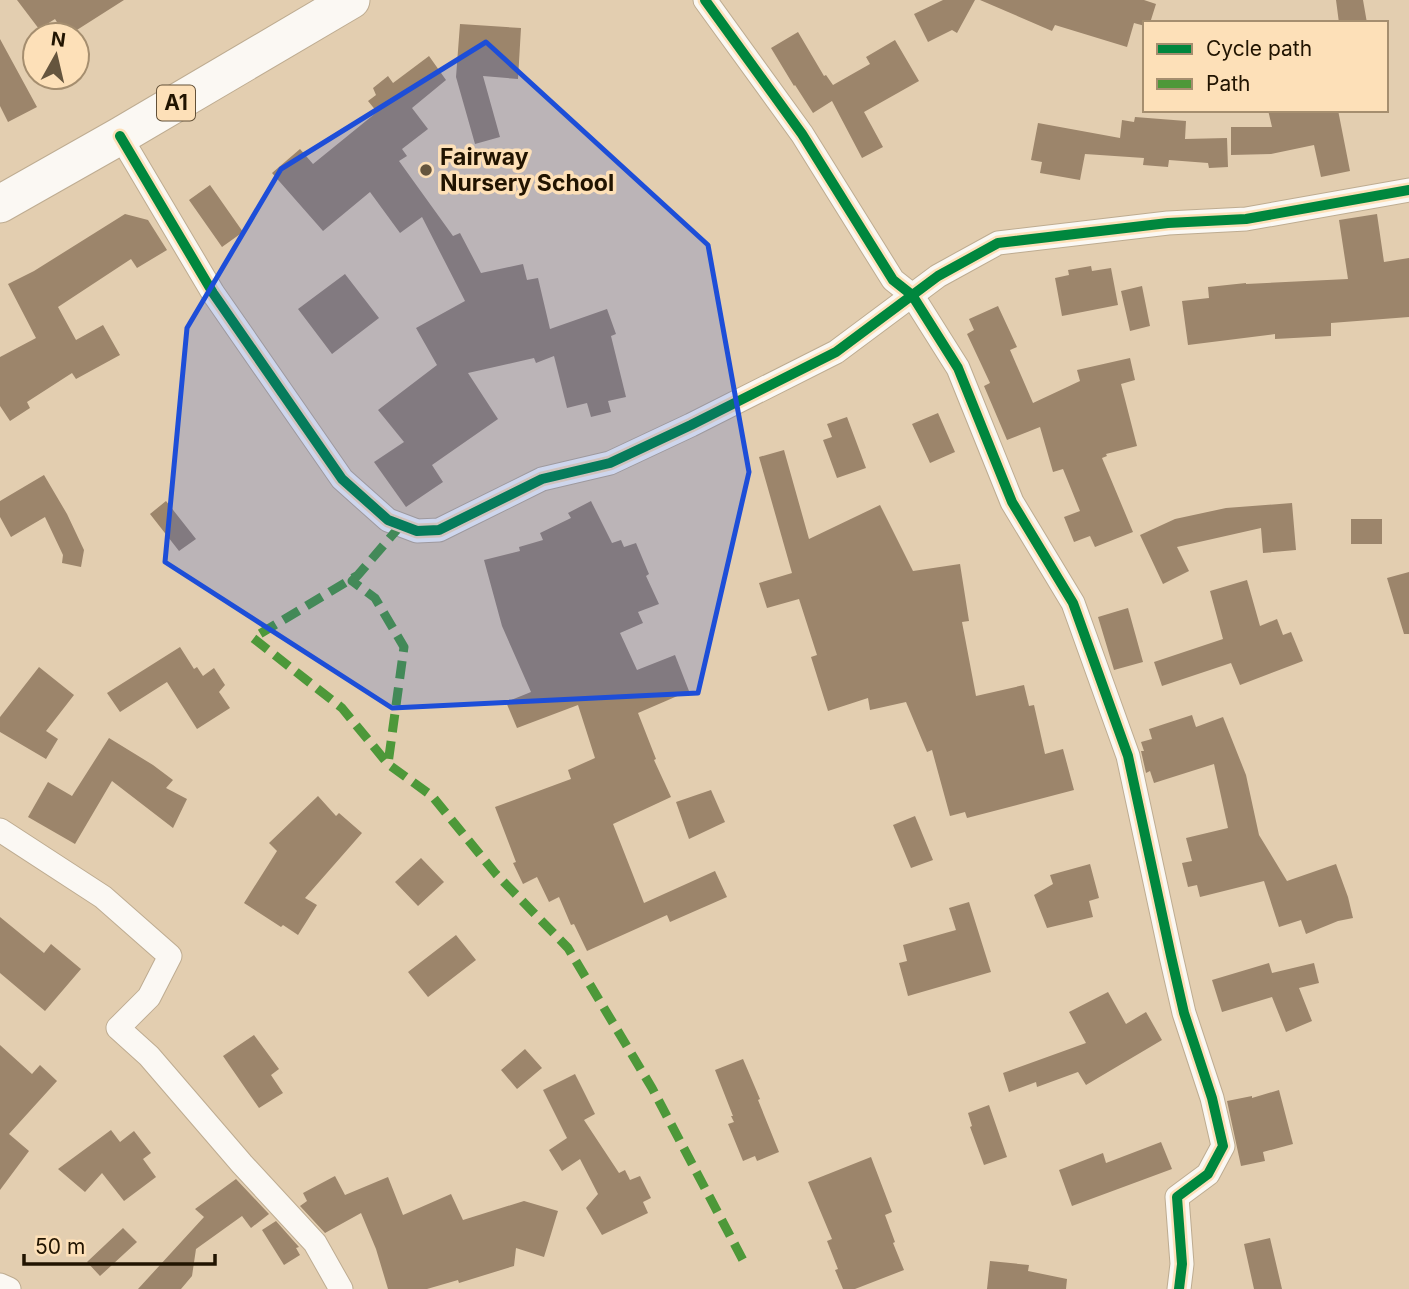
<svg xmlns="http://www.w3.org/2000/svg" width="1409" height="1289" viewBox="0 0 1409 1289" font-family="Inter,sans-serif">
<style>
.building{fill:#9c856b}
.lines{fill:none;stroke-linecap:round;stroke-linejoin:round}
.street-casing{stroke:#beac91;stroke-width:25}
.primary-casing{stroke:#beac91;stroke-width:39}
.street{stroke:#fbf8f3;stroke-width:23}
.primary{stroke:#fbf8f3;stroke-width:37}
.quiet{stroke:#4d9839;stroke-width:9;stroke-dasharray:18 9;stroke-linecap:butt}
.cycleway-casing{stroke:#fde0b8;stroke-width:15}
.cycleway{stroke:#00873e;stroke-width:10}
.marked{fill:#1d4ed8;fill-opacity:0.2;stroke:#1d4ed8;stroke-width:5;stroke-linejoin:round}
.poi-dot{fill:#65553e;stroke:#fde0b8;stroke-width:2.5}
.labels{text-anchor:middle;stroke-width:7;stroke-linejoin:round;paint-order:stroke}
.shield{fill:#fde0b8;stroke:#635138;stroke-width:2}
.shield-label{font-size:21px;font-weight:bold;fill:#211401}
.poi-label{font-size:23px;font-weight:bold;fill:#211401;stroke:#fde0b8;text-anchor:start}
</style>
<rect width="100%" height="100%" fill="#e3ceb0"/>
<path class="building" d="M17 0H124L69 35H65L55 19 39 29Z
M943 0H975L957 33 952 30 928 42 914 14Z
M980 0H1144L1156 4 1150 23H1145V26L1134 23 1127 47 1055 25 1052 31Z
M1336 0H1363L1367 23H1339Z
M460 24 521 28 518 79 483 76 500 137 475 144 456 77Z
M798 32 824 76 826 75 833 85 870 64 866 57 895 40 919 81 864 112 883 147 862 158 832 101 813 113 795 85 794 86 771 48Z
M0 39 37 107 8 122 0 106Z
M429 56 446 80 412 108 428 129 402 149 407 156 399 161 453 236 460 233 481 273 523 264 527 280 538 278 550 329 607 309 616 334 611 336 626 397 608 401 611 412 591 417 587 403 567 408 554 356 536 363 534 358 468 373 498 419 432 465 443 482 406 507 374 462 404 442 378 410 437 365 416 328 465 301 422 217 400 233 370 192 323 231 272 173 300 149 313 164 377 112 368 101 376 95 373 88 388 76 393 83Z
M1268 110H1338L1350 171 1321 177 1314 145 1271 154 1231 155V127H1272Z
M1135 117 1186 121 1185 139 1227 138 1228 167 1209 168 1208 163 1169 160 1168 167 1143 165 1144 158 1085 154 1080 180 1040 173 1042 162 1031 160 1038 123 1120 138 1122 120 1134 122Z
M210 185 243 232 222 247 189 200Z
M125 214 148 220 167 250 137 268 131 259 58 307 76 340 103 325 120 355 76 379 72 373 27 402 30 408 10 421 0 406V357L36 338 8 284 34 271Z
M1377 214 1384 262 1409 258V317L1331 323V336L1275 339V334L1188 345 1182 301 1209 298 1208 287 1246 283V284L1348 279 1339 220Z
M1091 266 1092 271 1111 268 1118 305 1062 316 1055 278 1069 275 1068 270Z
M345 274 379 318 332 354 298 309Z
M1142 286 1150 326 1130 331 1121 291Z
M998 306 1017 347 1010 350 1033 403 1080 381 1077 370 1130 358 1135 380 1121 384 1137 446 1106 454 1107 456 1102 458 1133 532 1095 547 1090 536 1074 542 1064 517 1080 511 1063 469 1053 472 1040 427 1007 440 984 386 990 383 967 334 974 330 969 319Z
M938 413 955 452 930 463 912 424Z
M847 417 866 468 837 478 823 440 832 437 827 424Z
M784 450 809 539 880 505 913 571 960 564 969 621 962 622 976 696 1024 685 1029 706 1034 705 1045 754 1063 749 1074 790 967 818 965 812 950 816 932 750 927 752 906 702 870 710 868 698 828 711 811 657 817 655 799 599 767 608 759 583 792 573 759 457Z
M44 475 67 514 84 550 81 567 62 563 63 555 45 517 11 537 0 517V501Z
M166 501 196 539 179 551 150 514Z
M591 501 612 543 621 540 624 547 636 543 649 574 646 576 659 604 638 612 643 623 620 633 637 670 675 655 689 691 638 713 656 759 654 760 671 797 613 824 644 903 715 871 727 897 670 922 667 915 587 951 574 924 571 925 559 897 549 902 537 877 523 884 513 863 516 862 495 807 571 779 568 770 595 758 578 705 517 728 506 702 531 692 502 626 484 560 520 551 519 547 543 540 540 533 571 518 568 513Z
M1292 503 1296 550 1263 553 1261 528 1177 547 1189 571 1163 584 1140 535 1175 519 1226 508Z
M1351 519H1382V544H1351Z
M1409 572V634H1404L1387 578Z
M1247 580 1260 626 1277 619 1283 635 1291 632 1303 661 1240 685 1231 663 1162 686 1154 662 1223 639 1210 591Z
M1128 608 1143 662 1114 670 1098 617Z
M180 647 194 669 197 667 203 676 214 668 225 685 219 692 230 708 197 729 167 682 120 712 107 693Z
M39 667 74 695 46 731 58 739 46 759 0 732V717Z
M1192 715 1196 727 1223 717 1246 775 1259 835 1287 881 1336 864 1348 897 1353 918 1338 921 1306 934 1301 920 1279 927 1264 881 1200 897 1197 885 1188 887 1182 863 1192 861 1186 838 1228 828 1214 764 1154 783 1150 771 1146 773 1141 751H1144L1141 742 1152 739 1149 729Z
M109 738 153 765 173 780 166 788 187 799 173 828 112 781 75 844 28 817 48 782 72 796Z
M711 790 725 822 689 839 676 802Z
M318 796 336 816 339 813 362 833 305 898 317 905 298 935 283 925 281 927 244 903 277 851 269 843Z
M915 816 933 860 911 868 893 825Z
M421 858 444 882 418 906 395 882Z
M1090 864 1099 898 1089 901 1093 917 1047 928 1034 895 1053 884 1050 875Z
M969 902 991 972 908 996 899 963 907 961 903 945 956 930 949 908Z
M0 917 44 953 51 944 81 969 45 1011 0 973Z
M456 935 476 960 428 997 408 972Z
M1269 963 1272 973 1314 963 1319 983 1299 988 1312 1021 1286 1032 1272 997 1222 1012 1212 980Z
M1108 992 1126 1024 1146 1012 1162 1040 1086 1085 1078 1072 1037 1087 1036 1082 1009 1092 1003 1073 1086 1043 1069 1012Z
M254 1035 279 1069 271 1075 283 1093 259 1108 223 1056Z
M0 1045 32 1074 40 1065 57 1081 9 1134 29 1151 0 1190Z
M525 1049 542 1068 517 1089 501 1070Z
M743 1059 760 1099 758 1100 779 1152 757 1161 755 1156 743 1161 728 1124 734 1122 731 1116H733L715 1070Z
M575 1074 595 1114 584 1120 619 1173 625 1170 630 1180 640 1176 651 1198 643 1202 648 1213 602 1235 586 1208 598 1194 580 1159 562 1171 549 1150 567 1138 543 1090Z
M1279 1090 1293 1144 1263 1152 1265 1161 1241 1166 1227 1101 1252 1096V1098Z
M989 1105 1007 1157 984 1165 970 1127 972 1126 968 1113Z
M111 1130 120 1142 134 1131 151 1153 143 1159 156 1177 124 1201 102 1173 85 1192 58 1169Z
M1161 1142 1172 1169 1072 1206 1059 1170 1103 1153 1106 1163Z
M871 1157 892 1212 885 1215 895 1242 893 1243 904 1270 855 1289H843L835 1270 838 1269 827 1241 832 1239 808 1182Z
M335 1176 345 1195 388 1177 403 1215 451 1194 463 1220 524 1201 558 1211 544 1257 516 1248 514 1266 459 1283 458 1280 427 1289H388L376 1249 361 1213 325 1233 300 1206 307 1201 303 1193Z
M236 1179 269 1214 251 1228 242 1216 196 1249 192 1276 181 1289H138L204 1217 195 1209Z
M276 1221 299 1247 296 1248 300 1255 284 1265 262 1230Z
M123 1228 137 1242 100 1276 87 1262Z
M1270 1238 1282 1289H1254L1244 1244Z
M990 1261 1029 1265 1028 1271 1067 1279 1066 1289H987Z"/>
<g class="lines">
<g class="street-casing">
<path id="street" d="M705 0 802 134 893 280 912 295 958 368 1012 502 1073 603 1128 756 1171 956 1184 1013 1212 1098 1223 1146 1208 1174 1177 1197 1182 1264 1179 1289
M120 136 213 293 342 479 388 520 417 531 439 530 542 479 610 463 691 425 836 352 938 276 998 243 1168 223 1246 219 1409 190
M0 830 103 897 170 956 149 997 118 1028 149 1056 242 1164 315 1243 341 1289
M0 1285 9 1289"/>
</g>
<g class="primary-casing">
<path id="primary" d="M0 204 120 136 351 0"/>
</g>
<use href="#street" class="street"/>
<use href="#primary" class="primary"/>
<path class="quiet" d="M401 525 358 575 253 638 342 708 388 764 432 796 496 874 568 948 652 1088 745 1264
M358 575 352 581 375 598 404 647 388 764"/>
<g class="cycleway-casing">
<path id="cycleway" d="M705 0 802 134 893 280 912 295 958 368 1012 502 1073 603 1128 756 1171 956 1184 1013 1212 1098 1223 1146 1208 1174 1177 1197 1182 1264 1179 1289
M120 136 213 293 342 479 388 520 417 531 439 530 542 479 610 463 691 425 836 352 938 276 998 243 1168 223 1246 219 1409 190"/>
</g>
<use href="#cycleway" class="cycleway"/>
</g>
<path class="marked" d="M486 42 708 245 749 472 698 693 392 708 165 562 187 328 281 169Z"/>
<circle class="poi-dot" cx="426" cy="170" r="7"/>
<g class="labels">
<rect class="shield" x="157" y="85.5" width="38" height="35" rx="5"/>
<g class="shield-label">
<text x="176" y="110">A1</text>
</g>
<g class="poi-label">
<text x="440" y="165">Fairway<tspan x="440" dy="26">Nursery School</tspan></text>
</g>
</g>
<rect x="1143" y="21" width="245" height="91" fill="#fde0b8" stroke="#a58e6f" stroke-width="2"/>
<rect x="1157" y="44" width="35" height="10" fill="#00873e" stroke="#a58e6f" stroke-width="2"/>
<text x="1206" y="56" font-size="21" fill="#211401">Cycle path</text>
<rect x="1157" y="79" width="35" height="10" fill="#4d9839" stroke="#a58e6f" stroke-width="2"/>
<text x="1206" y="91" font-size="21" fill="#211401">Path</text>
<g transform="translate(56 56) rotate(8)"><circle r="33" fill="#fde0b8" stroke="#a58e6f" stroke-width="2"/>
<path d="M0-5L12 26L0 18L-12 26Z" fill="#65553e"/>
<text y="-10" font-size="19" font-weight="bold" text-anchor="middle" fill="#211401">N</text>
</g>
<path d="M24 1254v10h191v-10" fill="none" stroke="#211401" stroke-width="3.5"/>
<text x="35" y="1254" font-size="21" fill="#211401" stroke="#fde0b8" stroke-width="5" paint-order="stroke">50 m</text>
</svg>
